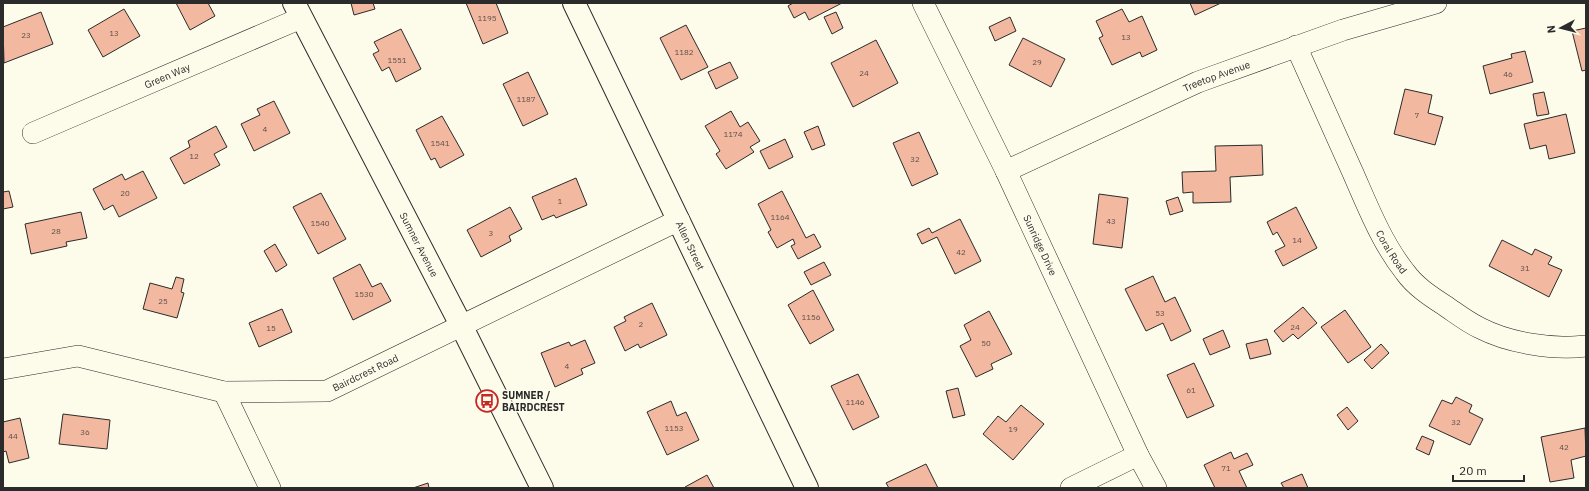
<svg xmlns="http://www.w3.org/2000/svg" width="1589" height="491" viewBox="0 0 1589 491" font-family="'IBM Plex Sans',sans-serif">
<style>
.building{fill:#f2b8a0;stroke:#2b2b2b}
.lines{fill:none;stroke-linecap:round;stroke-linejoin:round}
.street-casing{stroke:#2b2b2b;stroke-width:22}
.primary-casing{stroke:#2b2b2b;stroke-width:24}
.street{stroke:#fdfbea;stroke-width:21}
.primary{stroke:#fdfbea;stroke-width:22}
.labels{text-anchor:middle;stroke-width:3;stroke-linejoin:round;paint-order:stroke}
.number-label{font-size:8px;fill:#5d4e48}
.street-label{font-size:10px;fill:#2b2b2b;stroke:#fdfbea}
.poi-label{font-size:10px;font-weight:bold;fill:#2b2b2b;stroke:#fdfbea;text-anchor:start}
</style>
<rect width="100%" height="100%" fill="#fdfbea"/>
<path class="building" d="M176 3H208L215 16 190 30Z
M351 3H373L375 9 354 15Z
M466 3H496L508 33 483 44Z
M793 3H842L809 20 805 12 794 18 788 6Z
M1190 3H1221L1195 15Z
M124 9 140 36 103 57 88 30Z
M1122 9 1129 22 1142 16 1157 50 1142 57 1140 52 1112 65 1099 38 1103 36 1096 21Z
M41 12 53 44 4 63 3 27Z
M836 12 843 28 832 34 824 17Z
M1010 17 1016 31 995 41 989 27Z
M686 25 708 67 681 80 660 38Z
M1586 28V70L1582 71 1572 31Z
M401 29 421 69 396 82 389 67 382 71 373 54 379 51 374 42Z
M1023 38 1065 59 1051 87 1009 65Z
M876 40 898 83 853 107 831 63Z
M1525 51 1533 82 1490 94 1483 66 1512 58 1511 54Z
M730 62 738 78 716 89 708 72Z
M528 72 548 114 523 126 503 84Z
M1405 89 1432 95 1428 113 1443 117 1435 145 1394 134Z
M1544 92 1549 114 1537 116 1533 94Z
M274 101 290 133 254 151 241 124 260 115 257 109Z
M731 111 740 127 748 122 760 141 750 147 754 152 726 169 716 154 720 151 705 126Z
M1566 114 1575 153 1549 159 1546 145 1530 149 1524 124Z
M442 116 464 155 440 168 435 158 431 160 416 130Z
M216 126 227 147 214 154 220 165 184 184 170 158 190 147 188 141Z
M818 126 825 145 812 150 804 132Z
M919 132 938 174 912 186 893 143Z
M785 139 793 157 769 169 760 151Z
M1262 145 1263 175 1230 177 1231 202 1193 203V192L1183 193 1182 172 1216 171 1215 146Z
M143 171 157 198 119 217 113 205 104 210 93 189 122 174 125 180Z
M576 178 587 205 556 218 554 215 542 220 532 197Z
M9 191 13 207 3 209V192Z
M782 191 806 238 814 234 821 247 798 259 791 246 795 244 793 239 777 248 768 232 771 230 758 204Z
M321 193 346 239 318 254 293 207Z
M1099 194 1128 198 1122 248 1093 244Z
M1178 197 1183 211 1170 215 1166 201Z
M510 207 522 229 509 236 511 241 481 257 467 230Z
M1296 207 1317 248 1283 266 1275 251 1285 246 1277 232 1273 235 1267 222Z
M81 212 87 238 66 242 67 246 31 254 25 224Z
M960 219 981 261 955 274 937 237 922 244 917 234 929 228 932 233Z
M1502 240 1532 255 1535 249 1552 257 1548 264 1562 270 1549 297 1489 266Z
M275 244 287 265 276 272 264 251Z
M824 262 831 275 811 285 804 272Z
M360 264 372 287 381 283 391 301 353 320 333 278Z
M1153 276 1165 302 1175 297 1191 331 1171 341 1163 323 1146 331 1125 289Z
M176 277 184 279 181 292 184 293 177 318 143 309 150 283 172 289Z
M813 290 834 330 810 344 788 305Z
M652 303 667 335 640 348 638 344 625 351 614 327 626 321 624 317Z
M1303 307 1317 323 1298 339 1293 334 1283 342 1274 331Z
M282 309 292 332 259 347 249 323Z
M1345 310 1371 347 1348 363 1321 327Z
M989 311 1012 354 991 364 993 369 976 377 960 346 971 340 964 325Z
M1223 330 1230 347 1210 355 1203 339Z
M1267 339 1271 354 1250 359 1246 344Z
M585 340 595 363 581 369 583 374 555 387 541 353 569 342 571 346Z
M1381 344 1389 353 1372 369 1364 360Z
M1194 363 1214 406 1187 418 1167 375Z
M858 374 879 417 853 430 831 386Z
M958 388 965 415 953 418 946 391Z
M1456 397 1472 405 1469 412 1483 419 1470 445 1429 426 1442 400 1452 404Z
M671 401 677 416 686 412 699 440 667 455 647 412Z
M1021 405 1044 424 1013 460 983 434 998 416 1006 422Z
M1347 407 1358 421 1348 430 1337 415Z
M63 414 110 420 107 449 59 444Z
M20 418 29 458 9 463 6 451 3 452V422Z
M1585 428 1586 456 1571 460 1574 478 1550 482 1541 437Z
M1422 436 1434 441 1429 455 1416 449Z
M1231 452 1234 459 1247 453 1253 465 1239 471 1247 488H1215L1204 465Z
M926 464 938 488H889L886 483Z
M1302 474 1308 488H1284L1281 483Z
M707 475 714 488H686L685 487Z
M428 483 429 488H413Z"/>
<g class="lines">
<g class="street-casing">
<g id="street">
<path id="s1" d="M923 3 1006 171 1138 455 1156 488"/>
<path id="s2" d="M1296 46C1315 89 1334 131 1353 173 1368 207 1382 243 1405 272 1415 286 1430 296 1444 305 1456 313 1467 322 1480 328 1509 343 1553 350 1586 346"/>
<path id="s3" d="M33 133 301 18"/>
<path id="s4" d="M1006 171 1198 82 1343 30 1436 3"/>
<path id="s5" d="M3 369 78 356 224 392 327 391 679 220"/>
<path d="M224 392 270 488"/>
<path d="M1071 488 1138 455"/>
</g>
</g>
<g class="primary-casing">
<g id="primary">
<path id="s6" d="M294 3 461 325 542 488"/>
<path id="s7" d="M574 3 807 488"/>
</g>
</g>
<use href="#street" class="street"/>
<use href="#primary" class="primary"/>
</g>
<defs>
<g id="bus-ring" transform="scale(1.15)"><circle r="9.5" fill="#fdfbea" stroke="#c62828" stroke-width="1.5"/><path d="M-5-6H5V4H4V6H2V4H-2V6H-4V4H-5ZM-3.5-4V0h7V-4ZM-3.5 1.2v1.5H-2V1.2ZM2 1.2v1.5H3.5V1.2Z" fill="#c62828"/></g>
</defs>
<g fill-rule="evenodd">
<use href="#bus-ring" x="487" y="401"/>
</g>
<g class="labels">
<g class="number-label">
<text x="487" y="21">1195</text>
<text x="114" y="36">13</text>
<text x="26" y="38">23</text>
<text x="1126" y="40">13</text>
<text x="684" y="55">1182</text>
<text x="397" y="63">1551</text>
<text x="1037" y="65">29</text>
<text x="864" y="76">24</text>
<text x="1508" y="77">46</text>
<text x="526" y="102">1187</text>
<text x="1417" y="118">7</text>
<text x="265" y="132">4</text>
<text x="733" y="137">1174</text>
<text x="440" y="146">1541</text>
<text x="194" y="159">12</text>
<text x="915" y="162">32</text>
<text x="125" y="196">20</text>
<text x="560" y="204">1</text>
<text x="780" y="220">1164</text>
<text x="1111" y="224">43</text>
<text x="320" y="226">1540</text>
<text x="56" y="234">28</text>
<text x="491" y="236">3</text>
<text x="1297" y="243">14</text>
<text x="961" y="255">42</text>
<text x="1525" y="271">31</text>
<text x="364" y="297">1530</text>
<text x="163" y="304">25</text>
<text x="1160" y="316">53</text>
<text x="811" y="320">1156</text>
<text x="641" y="327">2</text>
<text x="1295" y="330">24</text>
<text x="271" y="331">15</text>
<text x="986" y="346">50</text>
<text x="567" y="369">4</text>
<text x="1191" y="393">61</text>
<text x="855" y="405">1146</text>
<text x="1456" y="425">32</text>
<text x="674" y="431">1153</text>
<text x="1013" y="432">19</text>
<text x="85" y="435">36</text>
<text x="13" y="439">44</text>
<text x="1564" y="450">42</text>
<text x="1226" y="471">71</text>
</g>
<g class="street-label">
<text dy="4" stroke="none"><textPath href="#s3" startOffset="146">Green Way</textPath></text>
<text dy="4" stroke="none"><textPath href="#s4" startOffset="231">Treetop Avenue</textPath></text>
<text dy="4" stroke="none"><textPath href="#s6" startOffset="272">Sumner Avenue</textPath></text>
<text dy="4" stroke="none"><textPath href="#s7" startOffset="269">Allen Street</textPath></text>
<text dy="4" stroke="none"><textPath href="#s1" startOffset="269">Sunridge Drive</textPath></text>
<text dy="4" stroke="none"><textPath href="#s2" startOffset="227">Coral Road</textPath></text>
<text dy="4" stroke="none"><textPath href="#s5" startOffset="372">Bairdcrest Road</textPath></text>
</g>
<g class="poi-label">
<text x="502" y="399">SUMNER /<tspan x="502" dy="12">BAIRDCREST</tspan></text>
</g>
</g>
<rect width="1589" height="491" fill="none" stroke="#2b2b2b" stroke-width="8"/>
<g transform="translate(1561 28) rotate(263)" stroke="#fdfbea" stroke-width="3" paint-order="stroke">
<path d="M0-3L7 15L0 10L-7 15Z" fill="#2b2b2b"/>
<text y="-6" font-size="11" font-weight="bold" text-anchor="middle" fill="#2b2b2b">N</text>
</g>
<path d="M1453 475v6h71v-6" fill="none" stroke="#2b2b2b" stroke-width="2"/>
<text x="1459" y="475" font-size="12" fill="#2b2b2b" stroke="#fdfbea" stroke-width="3" paint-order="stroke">20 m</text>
</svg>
